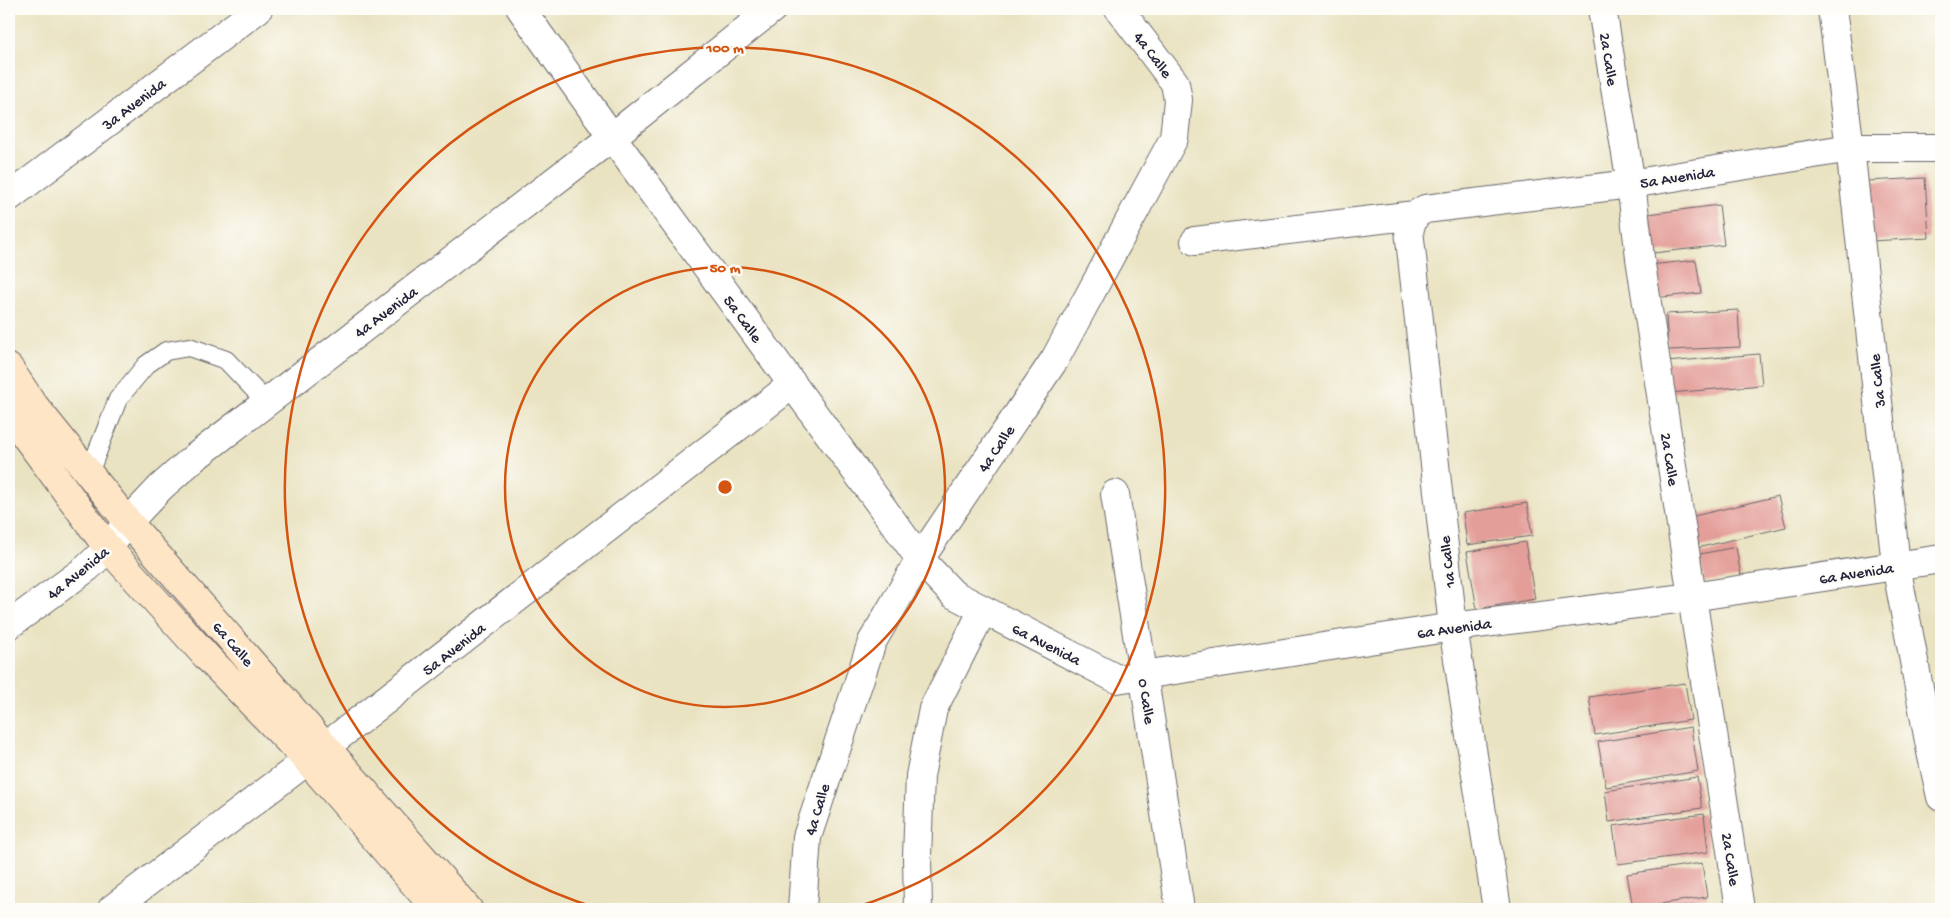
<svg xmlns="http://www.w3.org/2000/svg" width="1950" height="918" viewBox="0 0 1950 918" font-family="'Gochi Hand',sans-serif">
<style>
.building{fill:#e49e99}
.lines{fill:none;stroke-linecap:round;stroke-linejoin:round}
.service-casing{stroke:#68666a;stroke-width:20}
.minor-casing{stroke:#68666a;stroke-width:30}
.secondary-casing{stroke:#68666a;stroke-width:30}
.service{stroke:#fff;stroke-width:18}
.minor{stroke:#fff;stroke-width:28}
.secondary{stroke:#fde5c5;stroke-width:28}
.ring{fill:none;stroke:#d45411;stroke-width:2.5}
.labels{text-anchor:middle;stroke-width:5;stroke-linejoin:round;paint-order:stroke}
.street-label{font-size:16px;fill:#22223b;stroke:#fdfcf7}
.centre{fill:#d45411;stroke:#fdfcf7;stroke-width:2.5}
.ring-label{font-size:15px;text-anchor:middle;font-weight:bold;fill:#d45411;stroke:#fdfcf7;stroke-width:5;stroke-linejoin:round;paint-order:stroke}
</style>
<rect width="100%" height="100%" fill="#fdfcf7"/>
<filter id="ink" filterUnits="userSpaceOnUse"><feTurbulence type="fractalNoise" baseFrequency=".02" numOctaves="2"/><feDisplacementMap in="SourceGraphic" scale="10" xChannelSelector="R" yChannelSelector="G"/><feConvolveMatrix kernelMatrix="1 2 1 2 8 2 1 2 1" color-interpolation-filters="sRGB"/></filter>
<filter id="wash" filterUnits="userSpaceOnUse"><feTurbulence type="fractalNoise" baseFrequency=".0096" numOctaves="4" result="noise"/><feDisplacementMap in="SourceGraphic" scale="20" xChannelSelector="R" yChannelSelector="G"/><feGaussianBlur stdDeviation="1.12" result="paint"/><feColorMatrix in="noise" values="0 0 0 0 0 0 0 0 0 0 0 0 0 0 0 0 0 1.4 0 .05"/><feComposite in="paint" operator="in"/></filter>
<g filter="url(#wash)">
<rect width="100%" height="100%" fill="#eae3c2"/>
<g id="blocks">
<path class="building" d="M1925 178 1929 238 1870 241 1867 181Z
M1719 205 1724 245 1653 253 1648 214Z
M1696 260 1701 293 1654 298 1650 265Z
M1738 310 1740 347 1668 350 1666 314Z
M1759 354 1762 385 1670 393 1666 362Z
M1778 496 1786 527 1697 548 1690 517Z
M1527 503 1532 536 1467 545 1463 513Z
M1525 542 1535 599 1477 609 1467 552Z
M1736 547 1741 576 1704 582 1700 554Z
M1685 683 1691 720 1595 735 1589 697Z
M1691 727 1698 771 1606 787 1598 742Z
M1697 777 1702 808 1609 822 1605 791Z
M1704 814 1708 852 1618 864 1613 826Z
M1702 863 1707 897 1633 908 1627 874Z
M1712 904 1713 909H1673V908Z"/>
</g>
</g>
<g filter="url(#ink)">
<use href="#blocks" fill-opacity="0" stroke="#68666a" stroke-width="1"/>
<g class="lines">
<g class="service-casing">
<path id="service" d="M89 473 118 399 146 365 166 351 189 347 226 360 266 402"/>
</g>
<g class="minor-casing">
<path id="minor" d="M521 9 612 137 920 559 953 594 1117 679 1453 627 1692 597 1941 559
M1602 9 1631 184 1640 258 1740 909
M1832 9 1850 148 1896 565 1931 752 1941 797
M9 197 258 9
M1415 215 1409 230 1453 627 1497 909
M1195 241 1415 215 1425 209 1631 184 1850 148H1941
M1115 494 1180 909
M9 625 87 568 108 548 128 522 161 487 194 458 612 137 772 9
M112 909 325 747 793 384
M802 909 807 837 872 642 920 559 1055 359 1174 138 1178 100 1175 83 1119 9
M918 909 917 857 920 776 933 709 983 610"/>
</g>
<g class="secondary-casing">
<path id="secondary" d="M9 368 33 404 128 522 468 909
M9 414 108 548 207 657 307 760 436 909"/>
</g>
<use href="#service" class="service"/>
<use href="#minor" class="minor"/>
<use href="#secondary" class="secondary"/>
</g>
</g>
<g class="ring">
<circle cx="725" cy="487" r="220"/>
<path d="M600 909A440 440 0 1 1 850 909"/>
</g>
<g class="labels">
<g class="street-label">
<text transform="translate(1154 54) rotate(53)" y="6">4a Calle</text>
<text transform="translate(1610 59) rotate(81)" y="6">2a Calle</text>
<text transform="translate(133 103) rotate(-37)" y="6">3a Avenida</text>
<text transform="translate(1677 176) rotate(-9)" y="6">5a Avenida</text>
<text transform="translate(385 311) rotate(-37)" y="6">4a Avenida</text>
<text transform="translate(744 318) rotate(54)" y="6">5a Calle</text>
<text transform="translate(1876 381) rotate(-96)" y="6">3a Calle</text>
<text transform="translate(995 448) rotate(-56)" y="6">4a Calle</text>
<text transform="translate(1671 459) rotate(81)" y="6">2a Calle</text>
<text transform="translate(1446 562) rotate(-96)" y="6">1a Calle</text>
<text transform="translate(77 572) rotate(-39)" y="6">4a Avenida</text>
<text transform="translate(1856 572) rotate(-9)" y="6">6a Avenida</text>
<text transform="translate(1454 627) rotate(-8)" y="6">6a Avenida</text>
<text transform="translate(234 643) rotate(49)" y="6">6a Calle</text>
<text transform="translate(1047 643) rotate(27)" y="6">6a Avenida</text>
<text transform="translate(453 648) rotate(-38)" y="6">5a Avenida</text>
<text transform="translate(1148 701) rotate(81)" y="6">0 Calle</text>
<text transform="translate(816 809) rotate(-73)" y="6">4a Calle</text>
<text transform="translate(1732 859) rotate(81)" y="6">2a Calle</text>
</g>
</g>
<circle cx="725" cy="487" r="8" class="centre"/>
<g class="ring-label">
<text x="725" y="52">100 m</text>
<text x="725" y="272">50 m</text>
</g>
<rect width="1950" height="918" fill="none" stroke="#fdfcf7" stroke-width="30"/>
</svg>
